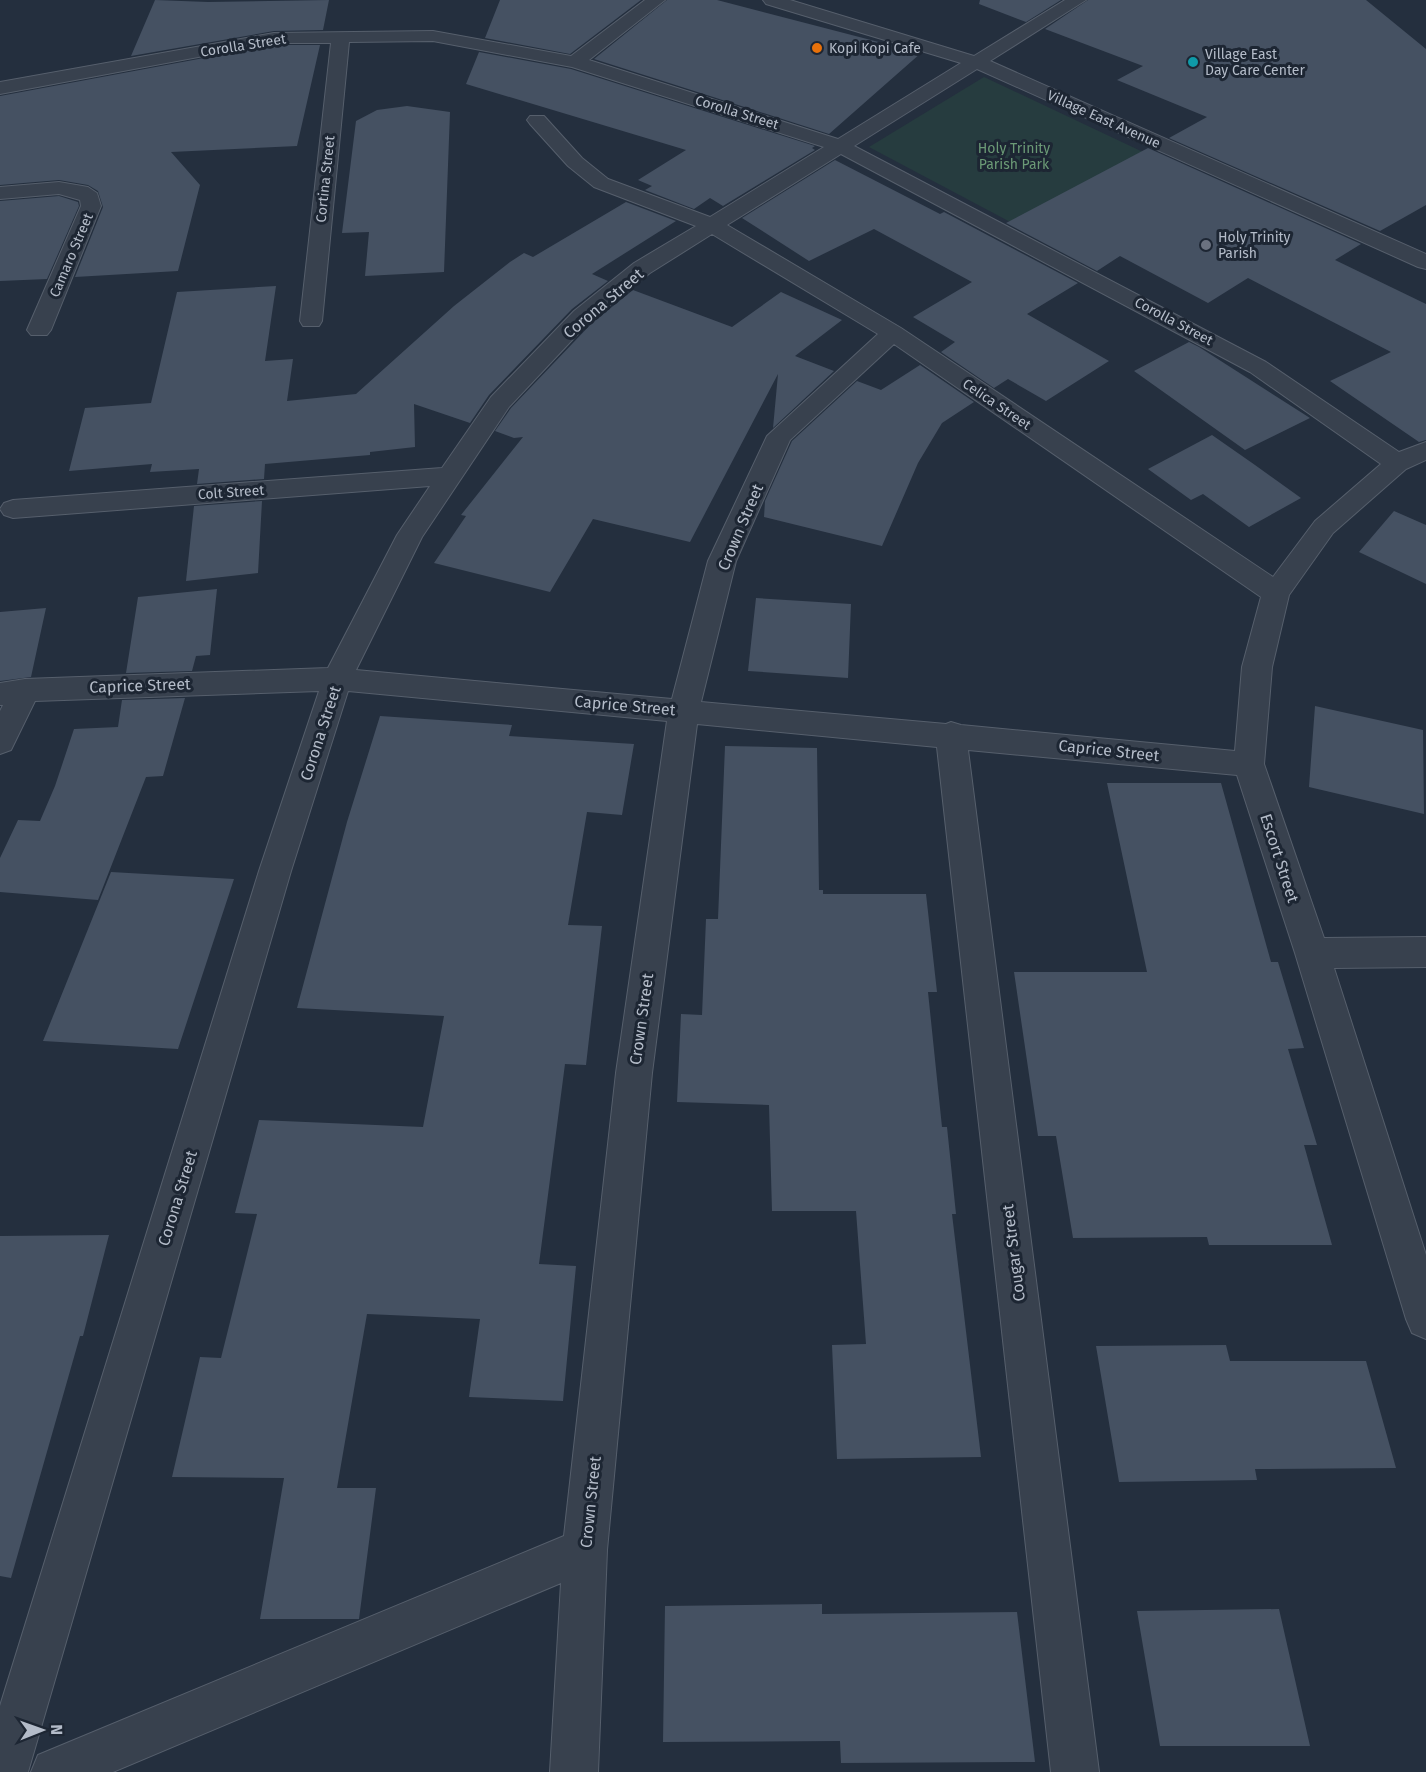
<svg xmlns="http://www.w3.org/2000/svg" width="1426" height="1772" viewBox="0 0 1426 1772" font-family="'Fira Sans',sans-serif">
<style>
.green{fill:#263c3f}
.building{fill:#455162}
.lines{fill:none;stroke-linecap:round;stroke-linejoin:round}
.minor-casing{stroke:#565f6c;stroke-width:2}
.minor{fill:#38414e;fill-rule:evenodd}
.food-dot{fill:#e8710a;stroke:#1d2633;stroke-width:2}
.culture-dot{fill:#0f9aa8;stroke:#1d2633;stroke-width:2}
.worship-dot{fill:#6b7280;stroke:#1d2633;stroke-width:2}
.labels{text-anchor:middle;stroke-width:6;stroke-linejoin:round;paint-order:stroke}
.far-street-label{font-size:14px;fill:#b4bcc9;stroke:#1d2633}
.far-poi-label{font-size:14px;fill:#b4bcc9;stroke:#1d2633;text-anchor:start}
.far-park-label{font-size:14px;fill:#6b9a76;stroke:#1d2633}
.street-label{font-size:16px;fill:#b4bcc9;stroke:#1d2633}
</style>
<rect width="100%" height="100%" fill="#242f3e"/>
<path class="green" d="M984 77 1143 152 1016 225 869 147Z"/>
<path class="building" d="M155 0 208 2 329 0 323 30 274 31 131 56Z
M500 0H641L570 54 485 38Z
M667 0H717L921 53 829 134 594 59Z
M980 0H1061L1026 22 979 4Z
M1088 0H1366L1426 49V205L1380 231 1169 138 1207 117 1117 80 1143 66 1045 29Z
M274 45H320L297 146 171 152 200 185 178 271 75 277 103 207 98 191 88 185 59 180 0 185V96Z
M479 52 571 69 815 146 812 148 815 150 723 206 710 198 694 209 645 190 652 186 638 180 686 150 466 84Z
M407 106 450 112 444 272 365 276 369 232 342 233 356 121 377 110Z
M1148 148 1361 244 1335 260 1426 304V440L1419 442 1330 381 1391 352 1248 278 1208 303 1120 256 1097 271 1006 223Z
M835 160 940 214 944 212 1078 283 1027 314 1109 361 1046 401 1008 379 994 388 941 352 955 342 913 317 972 282 874 229 809 261 742 218Z
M59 196 78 202 79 206 47 279 0 281V201Z
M626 202 676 221 592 274 608 281 572 309 489 395 470 423 414 404 415 447 370 452V455L265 464 264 479 197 484 199 469 150 472 152 464 69 471 85 408 151 403 177 292 276 286 265 361 293 359 287 401 356 394 454 306 510 262 524 253 533 257Z
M633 290 732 327 781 292 842 320 795 356 834 371 773 428 778 374 690 542 593 519 550 592 434 563 466 516 461 515 523 437 514 438 495 431 511 408 592 323Z
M1189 342 1199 347 1310 418 1245 450 1134 371Z
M920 365 974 402 942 423 918 463 882 546 764 517 765 501 792 441 857 381 881 390Z
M1212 435 1255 465 1301 498 1249 527 1203 494 1191 500 1148 469Z
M262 501 258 573 186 581 194 506Z
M1394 511 1426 525V584L1359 552Z
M217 589 210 655 196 656 192 671 126 673 138 597Z
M756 598 851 604 848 678 748 671Z
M46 608 31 677 0 681V612Z
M185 698 163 776 146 777 98 900 0 892V858L18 820 40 821 55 786 74 729 118 727 122 700Z
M1315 706 1423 730 1424 814 1309 787Z
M380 716 512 725 509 736 634 744 622 815 587 812 568 925 602 926 586 1065 565 1064 539 1264 576 1266 563 1401 469 1397 480 1319 367 1314 337 1488H376L359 1619H260L284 1478 172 1477 200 1357 221 1358 257 1214 235 1213 259 1120 423 1127 444 1016 297 1008 347 822Z
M725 746 817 748 819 890H823V894H926L937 992H928L942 1127H947L956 1214H952L981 1457 837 1459 832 1345 866 1344 856 1211H772L769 1105 677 1102 681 1014 702 1015 706 919H718Z
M1107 783H1221L1271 962H1278L1304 1048 1288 1049 1317 1145H1304L1332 1245H1209L1207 1237 1073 1238 1056 1136H1038L1014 972H1147Z
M111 872 234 879 178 1049 43 1041Z
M109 1235 83 1336H80L11 1578 0 1576V1236Z
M1226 1345 1230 1361H1366L1396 1468 1255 1469 1257 1480 1119 1482 1096 1346Z
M822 1604V1614L1017 1612 1035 1762 841 1763 840 1741 663 1742 665 1606Z
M1279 1609 1310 1746H1160L1137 1611Z"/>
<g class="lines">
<g class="minor-casing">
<path id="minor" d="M645 0H665L589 60 838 139 961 63 766 4 763 0H790L974 56 1065 0H1086L990 61 1426 254V269L1418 267 977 69 854 146 1266 362 1399 452 1426 442V460L1406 469 1333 533 1289 595 1272 667 1264 764 1324 938 1426 937V967L1334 968 1426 1255V1339L1412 1333 1406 1319 1295 953 1237 775 968 750 1099 1772H1051L937 747 697 724 652 1073 607 1550 598 1772H550L561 1583 113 1772H31L38 1755 564 1536 616 1073 667 721 348 691 291 871 28 1772H0V1706L259 871 319 691 35 701 11 750 0 754V711L3 705H0V683L25 679 328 668 397 535 430 486 13 518 4 515 0 509 4 503 13 500 442 468 491 397 574 311 634 263 696 226 594 187 568 166 530 124 527 120 530 116H544L582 158 608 179 710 217 824 147 572 67 433 41 349 42 322 321 319 326H303L300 321 331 43H274L0 94V82L274 33 433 31 571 56ZM841 154 1250 372 1381 464 1315 521 1273 577 901 328 727 225ZM712 234 878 334 767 436 708 561 672 699 356 670 422 537 509 407 590 321 650 273ZM894 344 1261 597 1242 667 1235 751 961 725 951 722 946 724 701 702 736 561 790 440Z
M59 182 88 187 97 193 101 206 51 330 47 335H31L27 330 81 206 80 200 59 194 0 199V187Z"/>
</g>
<use href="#minor" class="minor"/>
</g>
<circle class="food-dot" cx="817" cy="48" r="6"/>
<circle class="culture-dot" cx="1193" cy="62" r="6"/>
<circle class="worship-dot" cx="1206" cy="245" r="6"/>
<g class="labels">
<g class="far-street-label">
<text transform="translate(243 45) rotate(-9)" y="5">Corolla Street</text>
<text transform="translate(737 112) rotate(17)" y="5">Corolla Street</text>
<text transform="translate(1104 119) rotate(24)" y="5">Village East Avenue</text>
<text transform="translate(325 179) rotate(-84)" y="5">Cortina Street</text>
<text transform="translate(71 255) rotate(-67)" y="5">Camaro Street</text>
<text transform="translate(1174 321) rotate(28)" y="5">Corolla Street</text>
<text transform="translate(997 404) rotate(34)" y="5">Celica Street</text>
<text transform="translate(231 492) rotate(-4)" y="5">Colt Street</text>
</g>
<g class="far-poi-label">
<text x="829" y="53">Kopi Kopi Cafe</text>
<text x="1205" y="59">Village East<tspan x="1205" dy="16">Day Care Center</tspan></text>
<text x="1218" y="242">Holy Trinity<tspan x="1218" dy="16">Parish</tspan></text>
</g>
<g class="far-park-label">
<text x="1014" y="153">Holy Trinity<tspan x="1014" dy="16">Parish Park</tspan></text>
</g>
<g class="street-label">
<text transform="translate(603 303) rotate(-40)" y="6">Corona Street</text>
<text transform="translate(740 527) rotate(-67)" y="6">Crown Street</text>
<text transform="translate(140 685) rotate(-2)" y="6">Caprice Street</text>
<text transform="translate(625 705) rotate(5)" y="6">Caprice Street</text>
<text transform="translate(320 733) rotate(-72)" y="6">Corona Street</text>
<text transform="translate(1109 750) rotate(6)" y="6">Caprice Street</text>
<text transform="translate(1280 858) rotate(72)" y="6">Escort Street</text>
<text transform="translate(641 1019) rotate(-82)" y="6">Crown Street</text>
<text transform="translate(177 1198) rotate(-73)" y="6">Corona Street</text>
<text transform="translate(1013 1253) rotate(-97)" y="6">Cougar Street</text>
<text transform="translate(590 1502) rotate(-84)" y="6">Crown Street</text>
</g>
</g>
<g transform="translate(42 1730) rotate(89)" stroke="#1d2633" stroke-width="4.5" paint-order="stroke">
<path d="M0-4.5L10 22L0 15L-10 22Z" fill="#b4bcc9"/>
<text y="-9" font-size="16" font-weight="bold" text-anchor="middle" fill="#b4bcc9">N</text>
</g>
</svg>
